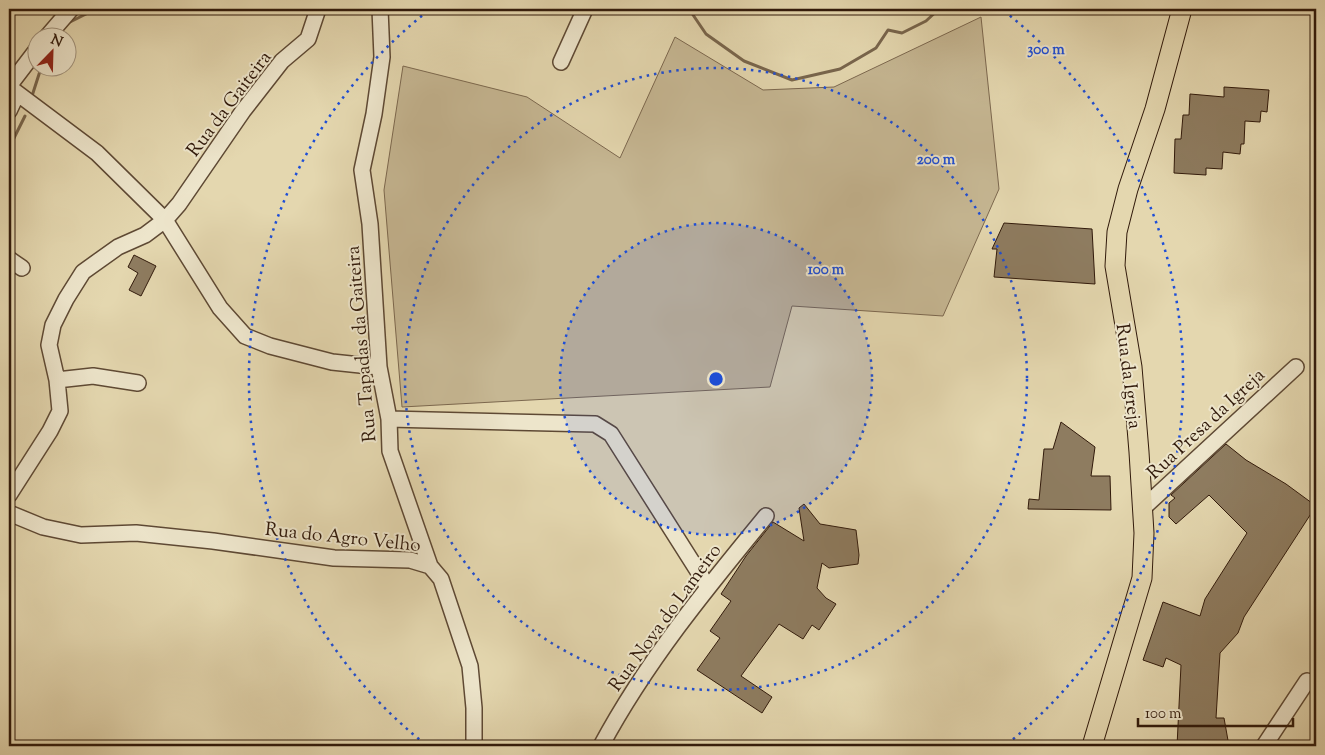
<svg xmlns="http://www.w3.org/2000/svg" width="1325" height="755" viewBox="0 0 1325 755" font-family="'Sorts Mill Goudy',serif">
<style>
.green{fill:#c6b793;stroke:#7c684f}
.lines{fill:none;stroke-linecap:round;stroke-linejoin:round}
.stream{stroke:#78654c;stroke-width:3}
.building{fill:#8e7c60;stroke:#311a0b}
.minor-casing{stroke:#5e4934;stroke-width:18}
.major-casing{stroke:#311a0b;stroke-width:21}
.minor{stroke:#ede5cb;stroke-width:15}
.major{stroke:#e4d7af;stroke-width:19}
.ring{fill:none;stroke:#1d4ed8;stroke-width:2.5;stroke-dasharray:2.5 5}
.labels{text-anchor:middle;stroke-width:4;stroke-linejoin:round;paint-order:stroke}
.street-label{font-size:19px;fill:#311a0b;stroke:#ede5cb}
.centre{fill:#1d4ed8;stroke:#ede5cb;stroke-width:2.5}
.ring-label{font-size:15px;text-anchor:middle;font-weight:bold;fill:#1d4ed8;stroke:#ede5cb;stroke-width:4;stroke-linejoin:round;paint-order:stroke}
</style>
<rect width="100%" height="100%" fill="#e4d7af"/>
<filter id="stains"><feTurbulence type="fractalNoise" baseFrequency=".004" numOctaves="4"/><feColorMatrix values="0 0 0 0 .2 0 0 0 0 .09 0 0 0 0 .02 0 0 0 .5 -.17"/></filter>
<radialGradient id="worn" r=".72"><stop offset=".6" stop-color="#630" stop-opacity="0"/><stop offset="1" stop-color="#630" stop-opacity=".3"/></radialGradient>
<path class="green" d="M981 17 999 189 943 316 792 306 770 387 402 407 384 190 403 66 527 97 620 158 675 37 763 90 834 87Z"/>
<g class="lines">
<path class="stream" d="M689 9 706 34 744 61 792 80 840 69 876 48 888 30 902 33 926 21 939 9
M66 24 86 14 90 9
M32 96 41 68
M9 148 25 116"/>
</g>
<path class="building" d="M1224 87 1269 90 1267 112 1261 111 1260 122 1245 121 1244 144H1241L1240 154 1223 152 1222 169 1206 168V175L1174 173 1175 139H1181L1183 115H1189L1190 94 1224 97Z
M1004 223 1092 229 1095 284 994 277 997 249H992Z
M134 255 156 266 141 296 129 290 138 273 128 267Z
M1061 422 1095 447 1091 476H1110L1111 510 1028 509 1029 499 1039 500 1044 449H1053Z
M1226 444 1246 460 1286 484 1316 506 1244 617 1238 633 1220 653 1216 718H1224L1229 746H1177L1181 665 1166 658 1163 667 1143 660 1163 602 1200 616 1205 599 1247 533 1209 495 1176 524 1169 517V503L1175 498 1171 495Z
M804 504 820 524 856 530 859 555 858 564 829 568 822 563 817 588 826 598 836 604 819 630 812 625 803 639 779 624 741 676 772 697 762 713 697 670 720 638 710 631 731 601 721 594 746 556 773 522 804 541 799 508Z"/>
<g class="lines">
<g class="minor-casing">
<path id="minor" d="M380 9 382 57 374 114 362 170 370 224 379 367 389 419 390 451 430 566
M46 38 71 9
M561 62 585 9
M9 86 38 48
M9 87 97 153 165 220 220 308 245 336 270 346 332 362 379 367
M9 111 17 94
M9 259 22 268
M57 380 93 376 138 383
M389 419 595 424 611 434 708 587
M9 495 50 431 60 411 57 380 49 345 53 325 66 299 83 272 118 247 145 235 165 220 179 204 243 111 282 61 308 39 318 9
M1142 509 1296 367
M9 513 43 527 81 535 136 533 213 541 334 558 410 560 430 566 441 579 470 666 474 708V746
M601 746C646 662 706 589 766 516
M1264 746 1307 681"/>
</g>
<g class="major-casing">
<path id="major" d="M1092 746 1142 578 1144 533 1139 452 1132 367 1115 266 1117 232 1128 189 1155 109 1182 9"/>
</g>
<use href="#minor" class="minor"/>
<use href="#major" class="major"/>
</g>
<circle cx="716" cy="379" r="156" fill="#1d4ed8" fill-opacity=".12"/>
<g class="ring">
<circle cx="716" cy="379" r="156"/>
<circle cx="716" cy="379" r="311"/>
<path d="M425 744A467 467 0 0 1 428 11M1004 11A467 467 0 0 1 1007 744"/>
</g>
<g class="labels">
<g class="street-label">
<text transform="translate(228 103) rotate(-53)" y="7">Rua da Gaiteira</text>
<text transform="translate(360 344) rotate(-95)" y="7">Rua Tapadas da Gaiteira</text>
<text transform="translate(1130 376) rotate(83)" y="7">Rua da Igreja</text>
<text transform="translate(1205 423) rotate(-43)" y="7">Rua Presa da Igreja</text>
<text transform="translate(343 536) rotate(6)" y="7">Rua do Agro Velho</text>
<text transform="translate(664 617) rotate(-54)" y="7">Rua Nova do Lameiro</text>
</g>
</g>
<circle cx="716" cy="379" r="8" class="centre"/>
<g class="ring-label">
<text x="1046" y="54">300 m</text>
<text x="936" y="164">200 m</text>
<text x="826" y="274">100 m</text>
</g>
<rect width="1325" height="755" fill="none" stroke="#e4d7af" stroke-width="30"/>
<rect x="10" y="10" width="1305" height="735" fill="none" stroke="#311a0b" stroke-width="2.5"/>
<rect x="15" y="15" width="1295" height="725" fill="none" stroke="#311a0b"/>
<g transform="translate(52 52) rotate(23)"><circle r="24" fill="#ede5cb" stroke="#a2947e"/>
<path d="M0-4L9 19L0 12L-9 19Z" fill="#8f2418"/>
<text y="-8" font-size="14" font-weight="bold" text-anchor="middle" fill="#311a0b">N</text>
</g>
<path d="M1138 718v8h155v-8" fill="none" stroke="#311a0b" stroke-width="2.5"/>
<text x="1145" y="718" font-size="15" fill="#311a0b" stroke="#ede5cb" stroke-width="4" paint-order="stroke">100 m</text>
<rect width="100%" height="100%" filter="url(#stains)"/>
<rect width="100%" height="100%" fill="url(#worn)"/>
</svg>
